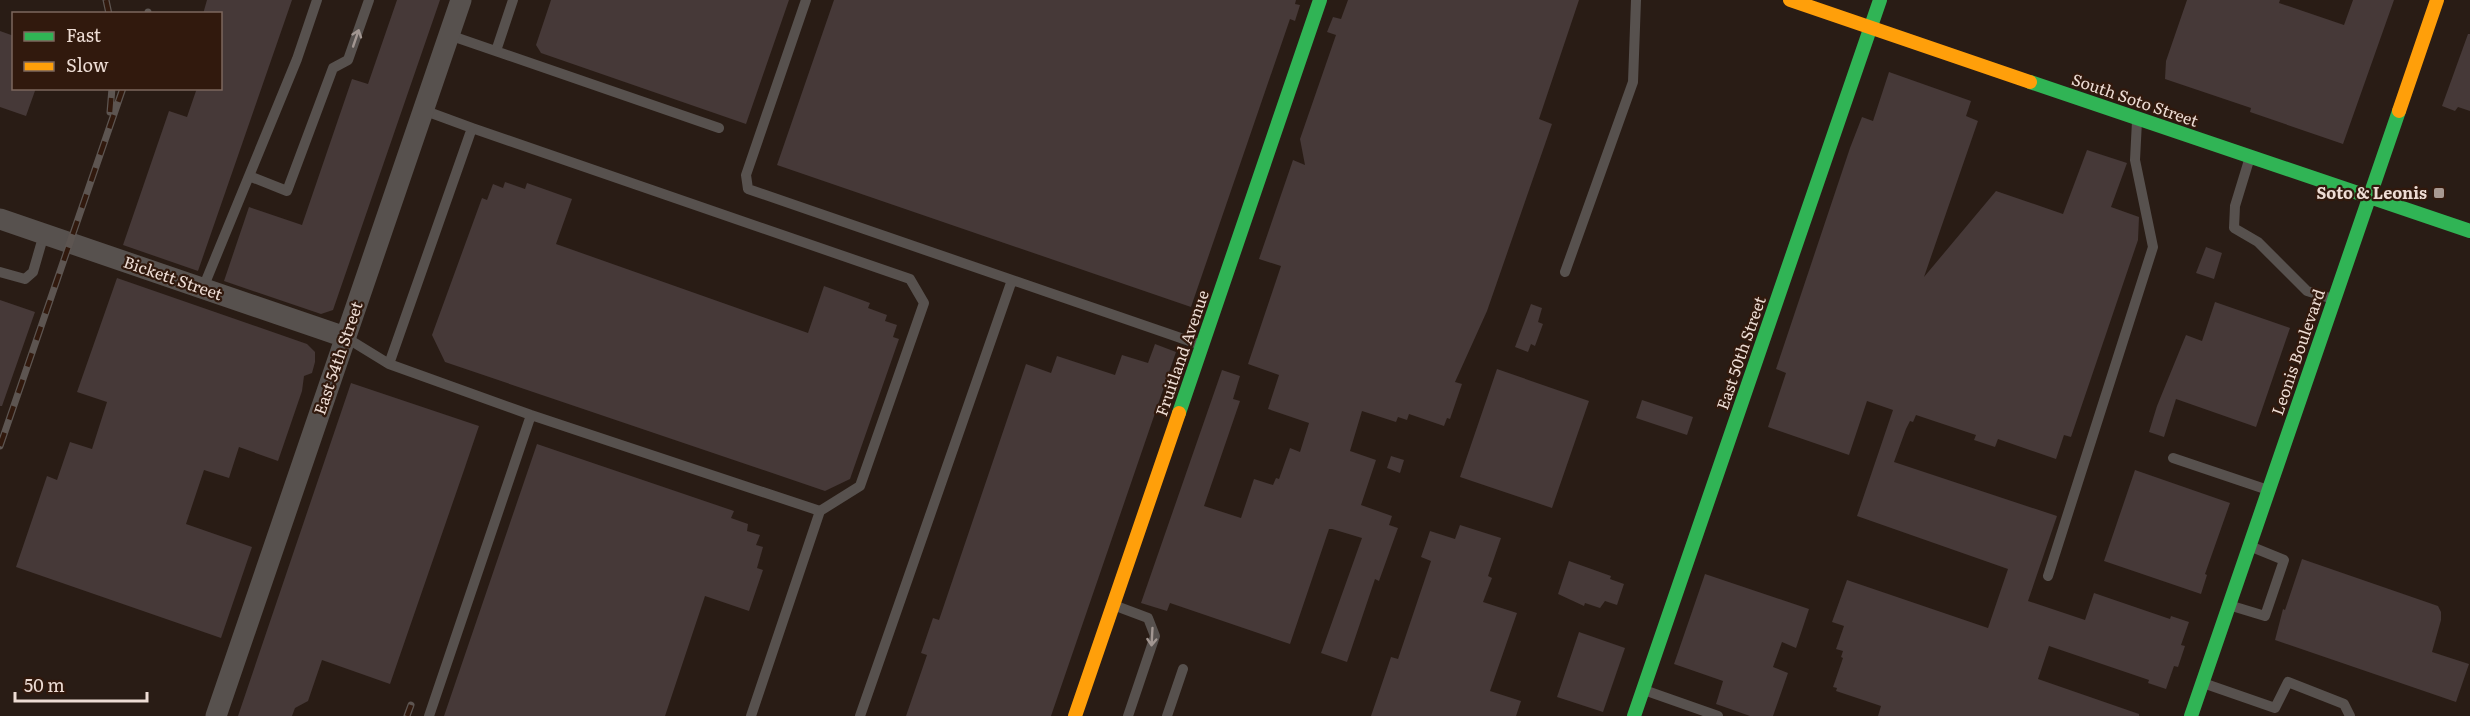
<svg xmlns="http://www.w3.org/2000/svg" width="2470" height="716" viewBox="0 0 2470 716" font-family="Literata,serif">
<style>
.building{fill:#463938}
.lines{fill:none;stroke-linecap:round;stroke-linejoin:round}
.lane{stroke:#57514e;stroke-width:10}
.street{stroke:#57514e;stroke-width:21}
.fast{stroke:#30b455;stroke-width:14}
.slow{stroke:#ff9f0a;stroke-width:14}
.rail-casing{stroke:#5d5551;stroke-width:7}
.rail{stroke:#31190d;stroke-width:4.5;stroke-dasharray:14;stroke-linecap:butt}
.oneway{stroke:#a29691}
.poi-dot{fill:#a89991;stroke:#31190d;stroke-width:2}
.labels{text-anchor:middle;stroke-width:4.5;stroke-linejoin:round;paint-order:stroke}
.street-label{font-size:16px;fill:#eddcd4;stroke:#31190d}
.poi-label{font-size:16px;font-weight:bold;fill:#eddcd4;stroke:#31190d;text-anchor:end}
</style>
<rect width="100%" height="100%" fill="#291c15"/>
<path class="building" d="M207 0H292L198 271 123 245 169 111 187 117 197 88H220V14H203Z
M397 0H440L333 310 321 314 224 281 249 207 302 225 352 79 368 84Z
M551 0H789L746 124 541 53 536 45Z
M834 0H1296L1295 4 1300 5 1295 21 1290 19 1191 307 777 165Z
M1348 0H1579L1539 119 1552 124 1487 311 1455 382 1462 384 1450 419 1447 418 1444 426 1409 414 1407 420 1398 417 1396 422 1362 411 1350 451 1376 460 1361 505 1392 516 1389 525 1398 528 1379 581 1375 579 1347 662 1321 653 1362 538 1332 529H1329L1290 644 1170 603 1167 611 1141 603 1222 370 1240 376 1233 399 1240 401 1204 506 1241 518 1254 479 1273 485 1276 478 1279 479 1290 448 1300 452 1309 423 1268 409 1279 375 1248 364 1281 266 1259 259 1293 160 1305 165 1300 139 1336 35 1327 32 1333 17 1341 19Z
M2187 0H2280L2279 3 2344 25 2353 0H2394L2343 144 2250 112 2251 108 2165 79 2166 61Z
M0 31 14 36V88H36L26 116 0 107Z
M2468 34H2470V111L2458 107 2455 111 2442 106Z
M1889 72 1971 101 1966 116 1978 121 1924 277 1996 191 2063 214 2087 150 2127 163 2111 207 2139 217 2138 240 2071 437 2064 435 2056 459 1998 439 1995 447 1974 440 1976 435 1916 415 1913 422 1910 421 1906 429 1894 462 2057 516 2028 601 2085 620 2094 593 2170 619 2171 616 2189 622 2181 645 2185 646 2178 667 2174 666 2166 689 2148 683 2149 680 2049 646 2038 679 2139 714V716H1878L1881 706 1836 691 1837 688 1833 687 1843 658 1841 657 1843 651 1836 649 1844 626 1832 622 1847 580 1988 628 2008 569 1857 516 1893 410 1867 401 1849 455 1768 427 1786 373 1776 369 1850 148 1862 117 1873 121Z
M505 182 525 189 527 183 572 199 556 244 808 333 824 286 870 303 868 308 887 315 885 321 897 325 893 337 899 339 850 479 825 491 445 362 432 335 482 198 487 200 493 184 503 188Z
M2206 247 2222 253 2214 279 2196 273Z
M117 278 307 344 315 352V362L312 373 304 376 302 391 278 461 239 447 229 478 204 470 186 524 252 547 221 638 16 567 47 476 57 480 70 442 92 449 107 402 77 392Z
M0 300 35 312 2 406H0Z
M2215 302 2290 328 2256 427 2176 399 2164 437 2149 432 2157 406 2186 335 2202 341Z
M1531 304 1542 308 1538 322 1543 324 1535 346 1531 344 1528 352 1515 347Z
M1155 344 1176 352 1051 716H906L927 655 921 653 933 618 939 620 1026 364 1051 373 1057 356 1115 375 1122 355 1148 363Z
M1497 369 1589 401 1552 508 1460 477Z
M351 383 479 426 463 473 390 684 322 660 308 701 295 708 292 716H238Z
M1642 400 1693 417 1687 435 1636 418Z
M537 444 734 511 731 518 748 524 747 531 760 535 756 545 763 547 757 568 763 570 749 611 705 596 665 716H444Z
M1391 456 1404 460 1400 473 1387 468Z
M2135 470 2230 503 2205 574 2207 575 2201 594 2104 561Z
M1460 525 1501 538 1488 576 1492 578 1483 602 1517 613 1490 691 1521 701 1516 716H1371L1391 657 1398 659 1431 561 1421 557 1430 531 1455 539Z
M2302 559 2438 606 2441 612V620L2432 652 2469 664 2456 702 2275 640 2283 609 2285 610Z
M1569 561 1611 576 1610 579 1624 584 1617 605 1605 601 1600 608 1585 603 1584 606 1558 594Z
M1705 574 1809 609 1796 648 1782 642 1773 667 1788 673 1773 716H1750L1716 704 1723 681 1674 664Z
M1579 632 1625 648 1603 712 1557 697Z"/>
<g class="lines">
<path class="lane" d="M806 0 746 175 748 189 1201 345
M449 35 719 128
M496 51 513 0
M472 128 910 279 924 303 860 486 820 511 751 716
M2250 157 2235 206 2234 228 2258 242 2307 291 2333 299
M249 176 287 191 333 68 348 60 369 0
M0 272 25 279 33 272 44 234
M1565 272 1633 82 1636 0
M203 288 297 59 317 0
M345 337 389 364 531 415 820 511
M389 364 472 128 423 110
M2173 458 2268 490
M2048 576 2153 247 2135 160 2137 121
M1116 606 1148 618 1155 636 1128 716
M2232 606 2265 616 2284 560 2252 547
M2203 683 2275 708 2288 682 2344 704 2350 716
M1644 690 1718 716
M429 716 531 415
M860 716 1012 280
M1167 716 1183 669"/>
<path class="street" d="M0 219 345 337
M216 716 461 0"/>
<path class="fast" d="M2030 82 2470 231
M1179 413 1320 0
M1634 716 1880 0
M2191 716 2399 111"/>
<path class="slow" d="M1790 0 2030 82
M2399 111 2437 0
M1075 716 1179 413"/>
<g class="rail-casing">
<path id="rail" d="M106 0 109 14
M148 14V12
M110 112 112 88
M0 446 123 88
M407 716 411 705"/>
</g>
<use href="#rail" class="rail"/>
</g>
<defs><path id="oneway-shaft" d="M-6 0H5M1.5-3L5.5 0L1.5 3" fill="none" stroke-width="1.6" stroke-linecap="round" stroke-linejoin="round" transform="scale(1.5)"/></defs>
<g class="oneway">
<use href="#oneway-shaft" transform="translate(356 38) rotate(-71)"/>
<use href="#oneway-shaft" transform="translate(1152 637) rotate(93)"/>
</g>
<rect class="poi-dot" x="2433" y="187" width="12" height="12" rx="3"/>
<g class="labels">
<g class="street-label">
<text transform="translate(2135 100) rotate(19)" y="6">South Soto Street</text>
<text transform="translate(173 278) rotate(19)" y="6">Bickett Street</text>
<text transform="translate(2298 352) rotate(-71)" y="6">Leonis Boulevard</text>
<text transform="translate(1182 353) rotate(-71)" y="6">Fruitland Avenue</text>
<text transform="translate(1741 353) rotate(-71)" y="6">East 50th Street</text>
<text transform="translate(338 358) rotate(-71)" y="6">East 54th Street</text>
</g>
<g class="poi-label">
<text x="2427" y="199">Soto &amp; Leonis</text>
</g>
</g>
<rect x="12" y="12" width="210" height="78" fill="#31190d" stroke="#7c675d" stroke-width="1.5"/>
<rect x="24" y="32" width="30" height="9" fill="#30b455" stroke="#7c675d" stroke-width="1.5"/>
<text x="66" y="42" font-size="18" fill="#eddcd4">Fast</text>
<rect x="24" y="62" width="30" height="9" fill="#ff9f0a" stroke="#7c675d" stroke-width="1.5"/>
<text x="66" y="72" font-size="18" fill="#eddcd4">Slow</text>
<path d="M15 692v9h132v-9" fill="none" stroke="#eddcd4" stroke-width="3"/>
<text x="24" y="692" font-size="18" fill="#eddcd4" stroke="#31190d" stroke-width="4.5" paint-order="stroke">50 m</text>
</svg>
